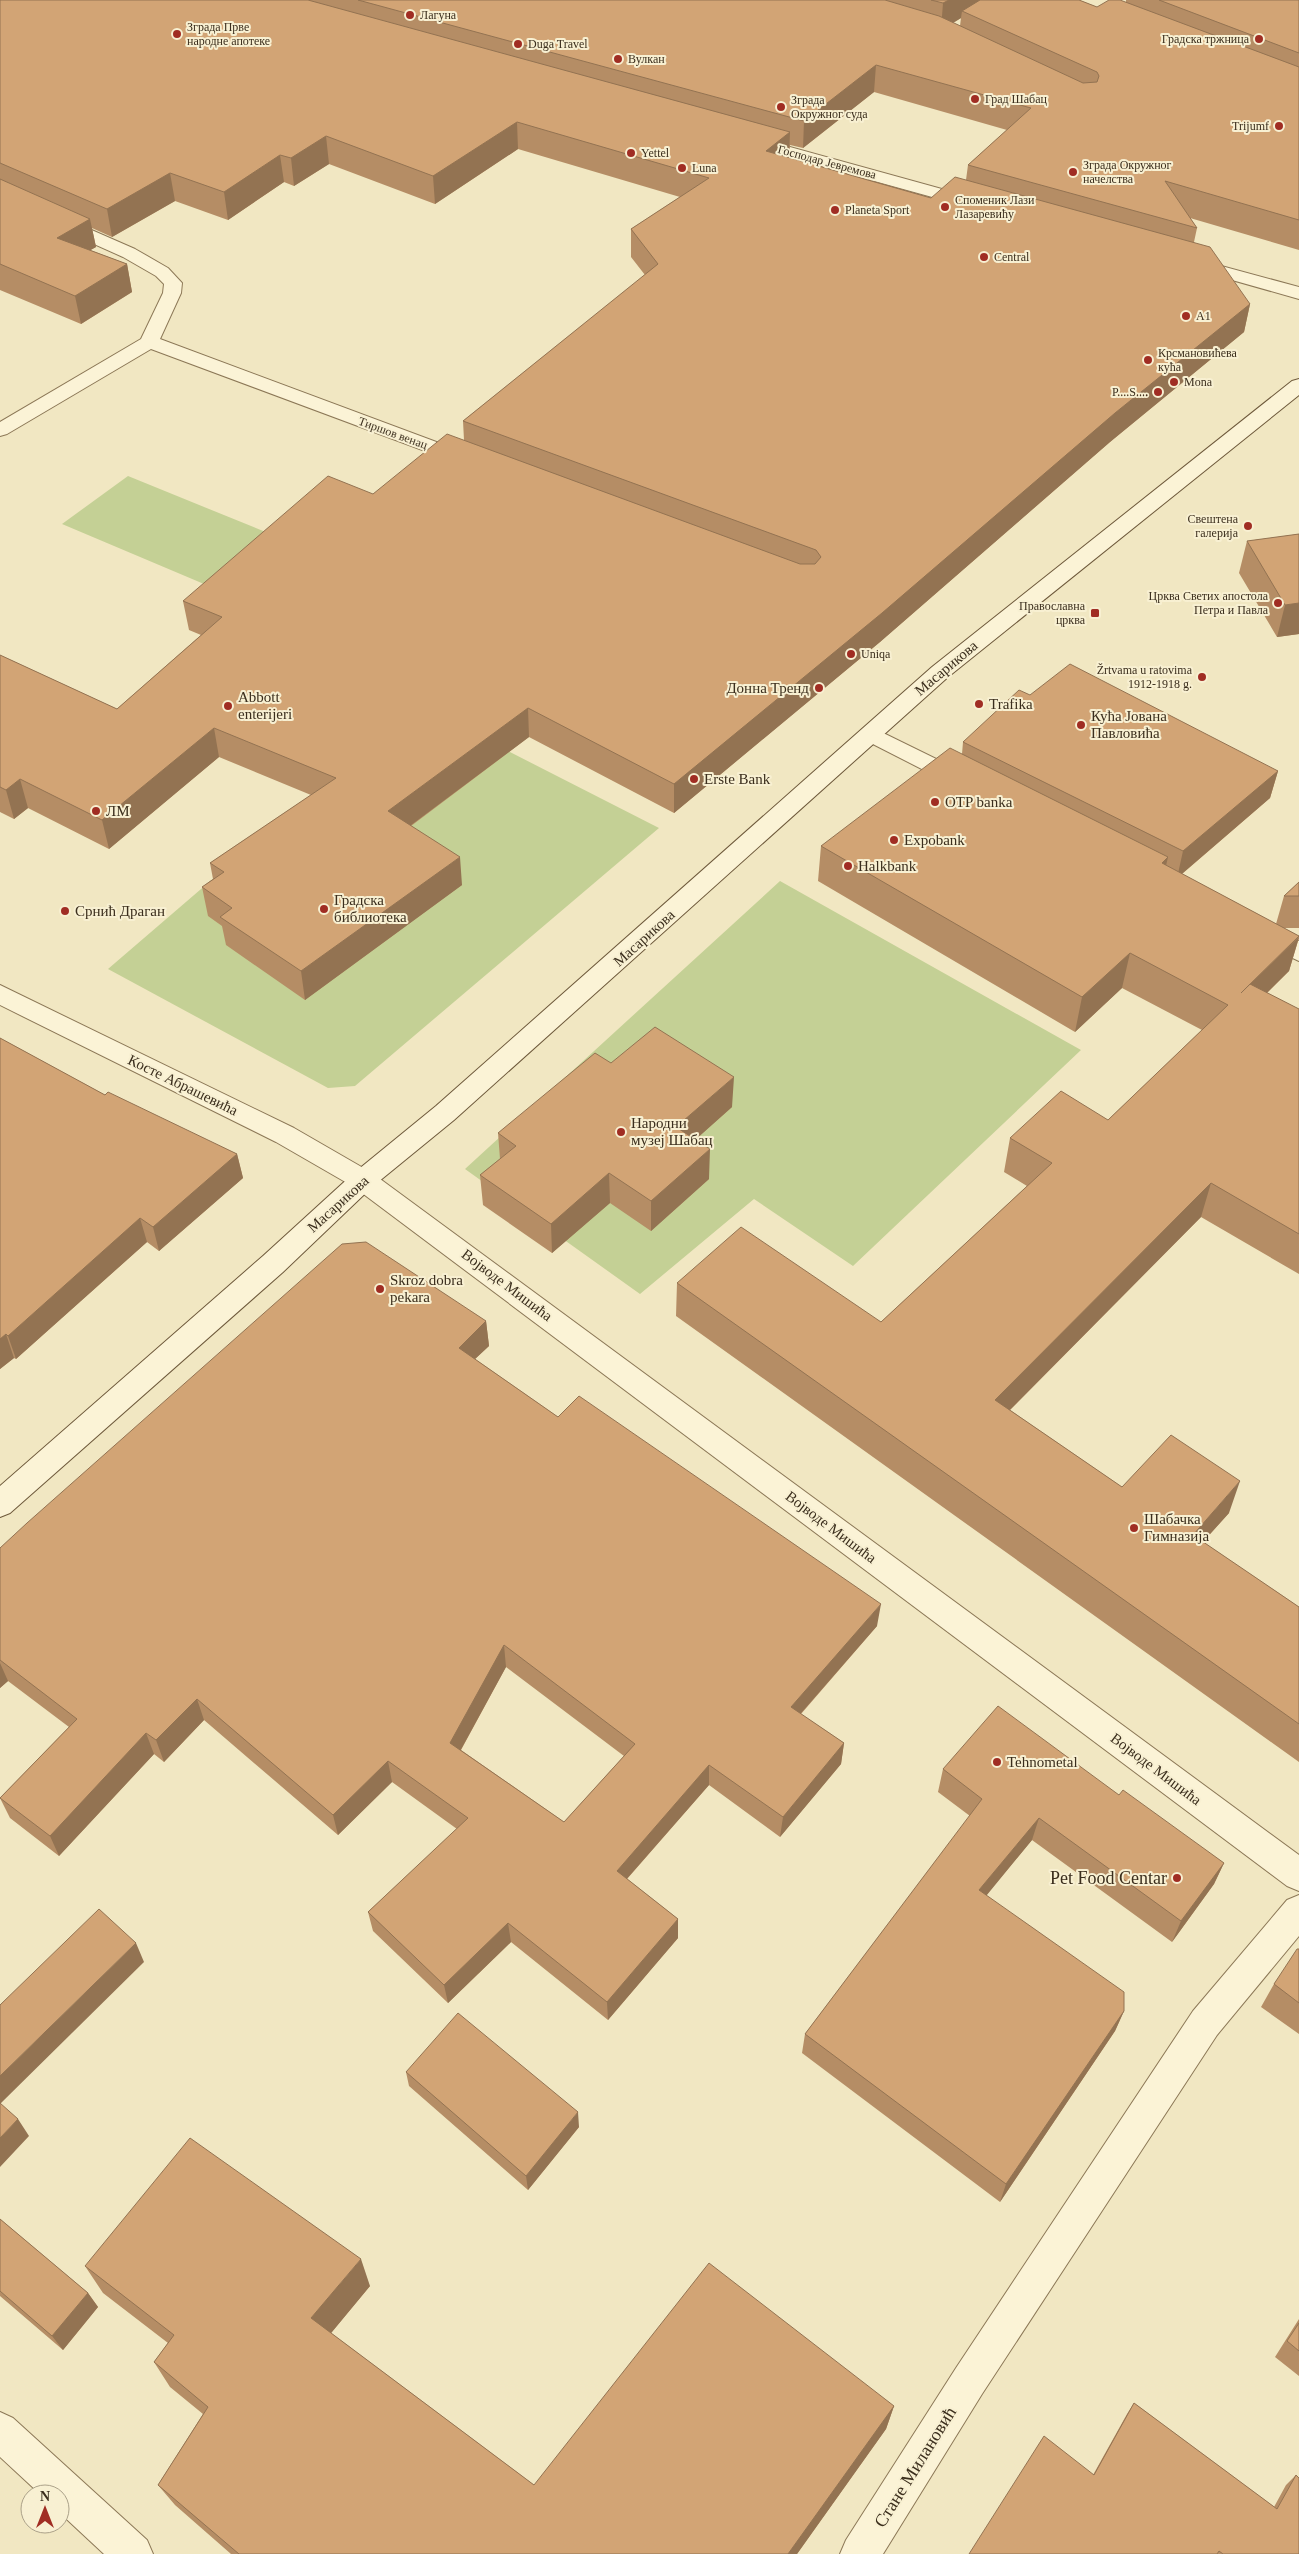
<svg xmlns="http://www.w3.org/2000/svg" width="1299" height="2554" viewBox="0 0 1299 2554" font-family="'Times New Roman',serif">
<style>
.green{fill:#c4d095}
.lines{fill:none;stroke-linecap:round;stroke-linejoin:round}
.street-casing{stroke:#8c7857;stroke-width:2}
.secondary-casing{stroke:#6e593b;stroke-width:2}
.street{fill:#fbf3d6;fill-rule:evenodd}
.secondary{fill:#fbf3d6;fill-rule:evenodd}
.wall{fill:#b58d65;fill-rule:evenodd}
.shaded-wall{fill:#937352}
.building{fill:#d2a475;stroke:#937352;fill-rule:evenodd}
.poi-dot{fill:#a02d23;stroke:#f8f0d2;stroke-width:2}
.labels{text-anchor:middle;stroke-width:4;stroke-linejoin:round;paint-order:stroke}
.far-poi-label{font-size:12px;fill:#3b2e1d;stroke:#f8f0d2;text-anchor:start}
.far-street-label{font-size:12px;fill:#3b2e1d;stroke:#f8f0d2}
.street-label{font-size:15px;fill:#3b2e1d;stroke:#f8f0d2}
.poi-label{font-size:15px;fill:#3b2e1d;stroke:#f8f0d2;text-anchor:start}
.near-poi-label{font-size:18px;fill:#3b2e1d;stroke:#f8f0d2;text-anchor:end}
.near-street-label{font-size:18px;fill:#3b2e1d;stroke:#f8f0d2}
</style>
<rect width="100%" height="100%" fill="#f1e7c2"/>
<path class="green" d="M128 476 268 533 204 584 62 524Z
M453 723 659 828 355 1086 328 1088 108 969 287 815Z
M780 881 1081 1050 853 1266 754 1199 640 1294 465 1169Z"/>
<g class="lines">
<g class="street-casing">
<path id="street" d="M754 137 978 199 981 203 978 207 972 208 748 146 745 142 748 138Z
M0 190 135 249 168 268 182 283 181 293 160 339 474 456 477 460 474 464H460L151 349 7 434 0 436V422L141 339 163 293 164 284 156 276 123 257 0 202Z
M1192 258 1299 287V299L1186 267 1183 263 1186 259Z
M871 727 971 776 974 781 971 786 963 789 955 786 863 739 860 734 863 729Z
M1262 925 1299 941V961L1253 939 1250 933 1253 927Z
M0 985 294 1128 372 1173 1299 1855V1891L1287 1886 354 1187 276 1142 0 1005Z
M1299 1895V1936L1217 2035 982 2394 883 2554H840L846 2540 956 2368 1193 2011 1287 1900Z
M0 2412 13 2418 147 2540 153 2554H104L60 2513V2494H40L0 2457Z"/>
</g>
<g class="secondary-casing">
<path id="secondary" d="M1299 379V395L948 677 454 1120 372 1187 283 1272 10 1513 0 1517V1486L263 1256 354 1173 436 1106 932 667 1292 381Z"/>
</g>
<use href="#street" class="street"/>
<use href="#secondary" class="secondary"/>
</g>
<path class="wall" d="M0 0H1079L1097 7 1126 2V0H1299V250L1190 218 1197 228 1194 242 1250 304 1244 332 1110 442 880 642 674 813 529 737 411 826 462 885 305 1000 226 945 222 926 208 916 202 887 213 879 210 863 311 795 219 757 109 849 28 808 14 819 0 812V655L117 709 201 635 189 630 183 601 373 494 464 440 463 421 645 275 631 257V229L680 197 518 149 435 204 329 164 294 186 284 182 228 220 175 201 112 237 92 228 96 247 90 250 127 264 132 292 81 324 0 290ZM961 18 960 26 953 23ZM874 92 1007 130 968 165 966 180 931 198 789 157 790 145 803 148Z
M1299 534V634L1277 637 1239 573 1247 541Z
M1030 695 1278 771 1270 798 1182 874 1276 924 1284 896 1299 882V928H1284L1299 936V938L1289 971 1267 993 1299 1009V1274L1201 1217 1010 1410 1122 1487 1229 1513 1203 1542 1299 1607V1762L676 1316 677 1283 881 1322 1027 1186 1004 1172 1010 1138 1108 1120 1202 1030 1122 988 1075 1032 818 881 821 846 962 754 963 742Z
M0 1038 105 1095 237 1154 243 1178 159 1251 147 1242 16 1359 14 1358 0 1369Z
M611 1063 732 1107 696 1139 709 1179 651 1231 610 1203 552 1253 483 1205 480 1175 500 1159 498 1133Z
M486 1321 489 1346 475 1359 558 1417 877 1626 801 1714 844 1743 841 1764 780 1837 709 1785 627 1879 678 1919V1938L608 2020 511 1942 448 2003 373 1931 368 1912 457 1829 392 1782 338 1835 204 1720 164 1762 154 1754 59 1856 10 1818 0 1798 69 1727 8 1681 0 1688V1548ZM506 1667 624 1756 564 1822 461 1750Z
M943 1769 1119 1795 1224 1863 1214 1884 1172 1942 1032 1840 986 1895 1124 2011 1115 2031 1000 2202 802 2053 805 2034 970 1816 938 1792Z
M1299 1949V2034L1261 2007 1274 1984Z
M406 2072 579 2127 528 2190 409 2086Z
M0 2219 88 2293 98 2307 63 2350 0 2296Z
M85 2266 370 2286 331 2333 534 2485 894 2406 886 2429 797 2554H231L175 2505 158 2485 203 2414 170 2387 154 2362 168 2343 103 2293Z
M1299 2319V2376L1275 2357Z
M1134 2403 1274 2507 1286 2485 1296 2475 1299 2554H969L1093 2475 1127 2414Z"/>
<path class="shaded-wall" d="M949 0H993L962 11 961 18 941 30 943 3Z
M876 65 874 92 803 148 804 121Z
M517 122 518 149 435 204 433 176Z
M790 132 789 159 766 151Z
M326 136 329 164 294 186 291 158Z
M280 155 284 182 228 220 224 192Z
M170 173 175 201 112 237 107 209Z
M90 219 96 247 63 266 57 238Z
M127 264 132 292 81 324 75 296Z
M1250 304 1244 332 1110 442 880 642 674 813V784L1115 413Z
M1299 603V634L1277 637 1285 605Z
M528 708 529 737 391 840 388 811Z
M214 728 219 757 109 849 102 820Z
M1278 771 1270 798 1177 878 1183 851Z
M20 779 28 808 14 819 6 790Z
M460 857 462 885 305 1000 301 971Z
M1168 857 1160 892 1162 863Z
M1299 937 1289 971 1231 1028 1241 993Z
M1130 953 1122 988 1075 1032 1082 997Z
M734 1077 732 1107 676 1157V1127Z
M710 1149 709 1179 651 1231V1201Z
M237 1154 243 1178 159 1251 153 1227Z
M609 1173 610 1203 552 1253 551 1224Z
M1211 1183 1201 1217 988 1432 995 1400Z
M140 1218 147 1242 16 1359 8 1336Z
M486 1321 489 1346 461 1372 459 1348Z
M6 1334 14 1358 0 1369V1339Z
M1240 1481 1229 1513 1182 1565 1193 1535Z
M881 1604 877 1626 788 1728 791 1707Z
M504 1645 506 1667 453 1764 450 1743Z
M0 1663 8 1681 0 1688Z
M197 1699 204 1720 164 1762 156 1740Z
M146 1733 154 1754 59 1856 50 1836Z
M844 1743 841 1764 780 1837 783 1817Z
M388 1761 392 1782 338 1835 333 1815Z
M709 1765V1785L617 1890V1871Z
M1039 1818 1032 1840 973 1912 979 1890Z
M1224 1863 1214 1884 1172 1942 1181 1921Z
M678 1919V1938L608 2020 607 2002Z
M508 1923 511 1942 448 2003 444 1985Z
M136 1943 144 1962 0 2104V2076Z
M1124 2011 1115 2031 1000 2202 1006 2184Z
M578 2112 579 2127 528 2190 526 2176Z
M18 2119 29 2136 0 2167V2138Z
M361 2259 370 2286 322 2344 311 2318Z
M88 2293 98 2307 63 2350 52 2336Z
M894 2406 886 2429 797 2554H788Z"/>
<path class="building" d="M0 0H308L790 132 766 151 931 198 955 177 1210 247 1250 304 1115 413 882 613 674 784 528 708 388 811 460 857 301 971 220 917 232 908 202 887 224 872 210 863 336 778 214 728 102 820 20 779 6 790 0 787V655L117 709 222 617 183 601 328 476 373 494 447 434 800 564H815L821 557 816 550 463 421 658 264 631 229 709 178 517 122 433 176 326 136 291 158 280 155 224 192 170 173 107 209 0 163Z
M358 0H885L939 16 1083 83 1097 82 1099 76 1097 72 962 11 980 0H1079L1097 7 1109 0H1120L1299 67V220L1165 181 1197 228 968 165 1031 108 876 65 804 121Z
M931 0H949L943 3Z
M1159 0H1299V53Z
M0 179 90 219 57 238 127 264 75 296 0 264Z
M1299 534V603L1285 605 1247 541Z
M1070 664 1278 771 1183 851 963 742 1019 690 1030 695Z
M950 748 1168 857 1162 863 1299 936 1241 993 1250 984 1299 1009V1234L1211 1183 995 1400 1122 1487 1171 1435 1240 1481 1193 1535 1299 1607V1724L677 1283 741 1227 881 1322 1052 1163 1010 1138 1061 1091 1108 1120 1228 1005 1130 953 1082 997 821 846Z
M1299 882V896H1284Z
M655 1027 734 1077 676 1127 710 1149 651 1201 609 1173 551 1224 480 1175 516 1146 498 1133 595 1053 611 1063Z
M0 1038 105 1095 108 1092 237 1154 153 1227 140 1218 8 1336 6 1334 0 1339Z
M366 1242 486 1321 459 1348 558 1417 579 1396 881 1604 791 1707 844 1743 783 1817 709 1765 617 1871 678 1919 607 2002 508 1923 444 1985 368 1912 468 1818 388 1761 333 1815 197 1699 156 1740 146 1733 50 1836 0 1798 77 1719 0 1660V1548L27 1523 342 1244ZM504 1645 635 1744 564 1822 450 1743Z
M998 1706 1119 1795 1123 1790 1224 1863 1181 1921 1039 1818 979 1890 1124 1992V2011L1006 2184 805 2034 982 1799 943 1769Z
M99 1909 136 1943 0 2076V2005Z
M1297 1949H1299V2003L1274 1984Z
M458 2013 578 2112 526 2176 406 2072Z
M0 2103 18 2119 0 2138Z
M190 2138 361 2259 311 2318 534 2485 709 2263 894 2406 788 2554H239L158 2485 208 2407 154 2362 174 2335 85 2266Z
M0 2219 88 2293 52 2336 0 2291Z
M1299 2323V2351L1287 2341Z
M1134 2403 1277 2509 1296 2475 1299 2478V2554H1223L1219 2551 1217 2554H969L1044 2436 1094 2475Z"/>
<g class="poi-dot">
<circle cx="410" cy="15" r="5"/>
<circle cx="177" cy="34" r="5"/>
<circle cx="1259" cy="39" r="5"/>
<circle cx="518" cy="44" r="5"/>
<circle cx="618" cy="59" r="5"/>
<circle cx="975" cy="99" r="5"/>
<circle cx="781" cy="107" r="5"/>
<circle cx="1279" cy="126" r="5"/>
<circle cx="631" cy="153" r="5"/>
<circle cx="682" cy="168" r="5"/>
<circle cx="1073" cy="172" r="5"/>
<circle cx="945" cy="207" r="5"/>
<circle cx="835" cy="210" r="5"/>
<circle cx="984" cy="257" r="5"/>
<circle cx="1186" cy="316" r="5"/>
<circle cx="1148" cy="360" r="5"/>
<circle cx="1174" cy="382" r="5"/>
<circle cx="1158" cy="392" r="5"/>
<circle cx="1248" cy="526" r="5"/>
<circle cx="1278" cy="603" r="5"/>
<rect x="1090" y="608" width="10" height="10" rx="2.5"/>
<circle cx="851" cy="654" r="5"/>
<circle cx="1202" cy="677" r="5"/>
<circle cx="819" cy="688" r="5"/>
<circle cx="979" cy="704" r="5"/>
<circle cx="228" cy="706" r="5"/>
<circle cx="1081" cy="725" r="5"/>
<circle cx="694" cy="779" r="5"/>
<circle cx="935" cy="802" r="5"/>
<circle cx="96" cy="811" r="5"/>
<circle cx="894" cy="840" r="5"/>
<circle cx="848" cy="866" r="5"/>
<circle cx="324" cy="909" r="5"/>
<circle cx="65" cy="911" r="5"/>
<circle cx="621" cy="1132" r="5"/>
<circle cx="380" cy="1289" r="5"/>
<circle cx="1134" cy="1528" r="5"/>
<circle cx="997" cy="1762" r="5"/>
<circle cx="1177" cy="1878" r="5"/>
</g>
<g class="labels">
<g class="far-poi-label">
<text x="420" y="19">Лагуна</text>
<text x="187" y="31">Зграда Прве<tspan x="187" dy="14">народне апотеке</tspan></text>
<text x="1249" y="43" text-anchor="end">Градска тржница</text>
<text x="528" y="48">Duga Travel</text>
<text x="628" y="63">Вулкан</text>
<text x="985" y="103">Град Шабац</text>
<text x="791" y="104">Зграда<tspan x="791" dy="14">Окружног суда</tspan></text>
<text x="1269" y="130" text-anchor="end">Trijumf</text>
<text x="641" y="157">Yettel</text>
<text x="1083" y="169">Зграда Окружног<tspan x="1083" dy="14">начелства</tspan></text>
<text x="692" y="172">Luna</text>
<text x="955" y="204">Споменик Лази<tspan x="955" dy="14">Лазаревићу</tspan></text>
<text x="845" y="214">Planeta Sport</text>
<text x="994" y="261">Central</text>
<text x="1196" y="320">A1</text>
<text x="1158" y="357">Крсмановићева<tspan x="1158" dy="14">кућа</tspan></text>
<text x="1184" y="386">Mona</text>
<text x="1148" y="396" text-anchor="end">P....S....</text>
<text x="1238" y="523" text-anchor="end">Свештена<tspan x="1238" dy="14">галерија</tspan></text>
<text x="1268" y="600" text-anchor="end">Црква Светих апостола<tspan x="1268" dy="14">Петра и Павла</tspan></text>
<text x="1085" y="610" text-anchor="end">Православна<tspan x="1085" dy="14">црква</tspan></text>
<text x="861" y="658">Uniqa</text>
<text x="1192" y="674" text-anchor="end">Žrtvama u ratovima<tspan x="1192" dy="14">1912-1918 g.</tspan></text>
</g>
<g class="far-street-label">
<text transform="translate(827 162) rotate(15)" y="4">Господар Јевремова</text>
<text transform="translate(393 433) rotate(20)" y="4">Тиршов венац</text>
</g>
<g class="street-label">
<text transform="translate(946 668) rotate(-40)" y="5">Масарикова</text>
<text transform="translate(644 938) rotate(-42)" y="5">Масарикова</text>
<text transform="translate(183 1085) rotate(26)" y="5">Косте Абрашевића</text>
<text transform="translate(338 1204) rotate(-42)" y="5">Масарикова</text>
<text transform="translate(507 1285) rotate(37)" y="5">Војводе Мишића</text>
<text transform="translate(831 1527) rotate(37)" y="5">Војводе Мишића</text>
<text transform="translate(1156 1769) rotate(37)" y="5">Војводе Мишића</text>
</g>
<g class="poi-label">
<text x="809" y="693" text-anchor="end">Донна Тренд</text>
<text x="238" y="702">Abbott<tspan x="238" dy="17">enterijeri</tspan></text>
<text x="989" y="709">Trafika</text>
<text x="1091" y="721">Кућа Јована<tspan x="1091" dy="17">Павловића</tspan></text>
<text x="704" y="784">Erste Bank</text>
<text x="945" y="807">OTP banka</text>
<text x="106" y="816">ЛМ</text>
<text x="904" y="845">Expobank</text>
<text x="858" y="871">Halkbank</text>
<text x="334" y="905">Градска<tspan x="334" dy="17">библиотека</tspan></text>
<text x="75" y="916">Срнић Драган</text>
<text x="631" y="1128">Народни<tspan x="631" dy="17">музеј Шабац</tspan></text>
<text x="390" y="1285">Skroz dobra<tspan x="390" dy="17">pekara</tspan></text>
<text x="1144" y="1524">Шабачка<tspan x="1144" dy="17">Гимназија</tspan></text>
<text x="1007" y="1767">Tehnometal</text>
</g>
<g class="near-poi-label">
<text x="1167" y="1884">Pet Food Centar</text>
</g>
<g class="near-street-label">
<text transform="translate(915 2467) rotate(-58)" y="6">Стане Милановић</text>
</g>
</g>
<g transform="translate(45 2509)"><circle r="24" fill="#f8f0d2" stroke="#aca28a"/>
<path d="M0-4L9 19L0 12L-9 19Z" fill="#a02d23"/>
<text y="-8" font-size="14" font-weight="bold" text-anchor="middle" fill="#3b2e1d">N</text>
</g>
</svg>
